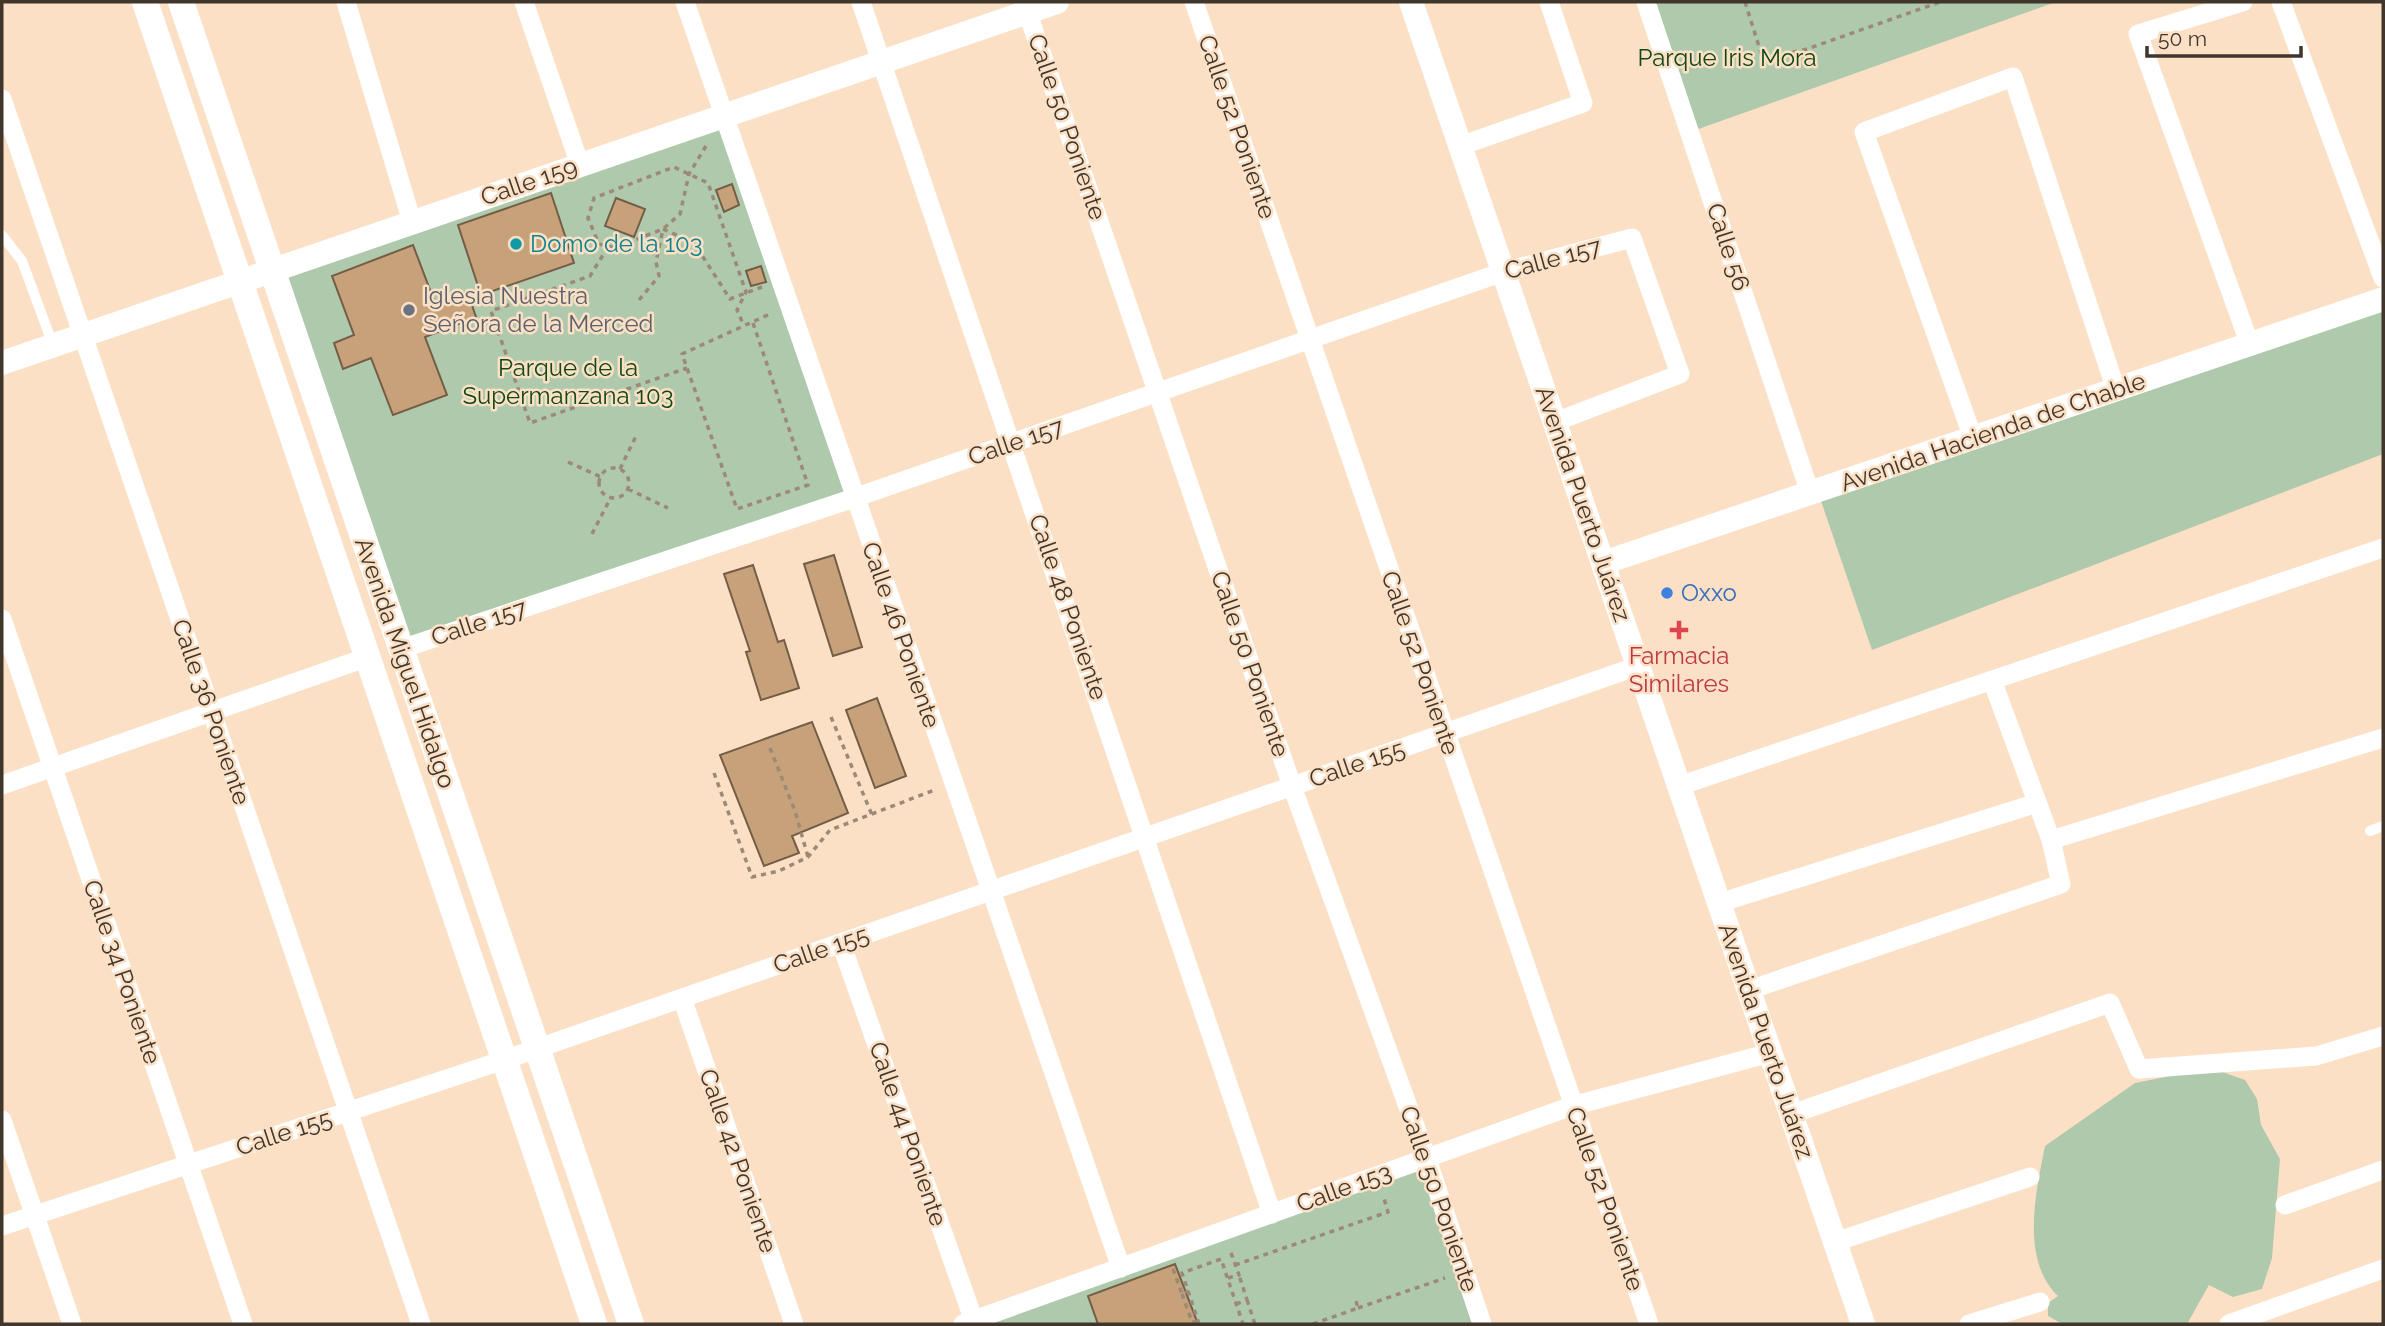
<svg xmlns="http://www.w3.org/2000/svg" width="2385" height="1326" viewBox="0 0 2385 1326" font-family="Raleway,sans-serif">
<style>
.green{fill:#afc9ad}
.building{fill:#c7a17a;stroke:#745d46;stroke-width:2}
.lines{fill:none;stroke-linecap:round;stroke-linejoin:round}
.path{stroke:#9c8977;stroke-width:3.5;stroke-dasharray:5 5;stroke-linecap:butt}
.service{stroke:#fff;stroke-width:10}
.minor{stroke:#fff;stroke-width:19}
.tertiary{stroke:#fff;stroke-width:24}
.secondary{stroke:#fff;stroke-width:26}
.culture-dot{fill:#0f9aa8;stroke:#fbe0c5;stroke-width:2.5}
.worship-dot{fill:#6b7280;stroke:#fbe0c5;stroke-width:2.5}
.shop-dot{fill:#3f7fe0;stroke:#fbe0c5;stroke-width:2.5}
.health-dot{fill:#e0444e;stroke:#fbe0c5;stroke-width:2.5}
.labels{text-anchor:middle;stroke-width:5;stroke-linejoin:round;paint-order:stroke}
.park-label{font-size:24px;fill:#124814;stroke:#fbe0c5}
.street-label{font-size:24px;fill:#41362c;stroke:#fbe0c5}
.culture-label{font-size:24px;fill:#0d838f;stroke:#fbe0c5;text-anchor:start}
.worship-label{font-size:24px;fill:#5b616d;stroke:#fbe0c5;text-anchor:start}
.shop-label{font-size:24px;fill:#366cbe;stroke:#fbe0c5;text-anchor:start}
.health-label{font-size:24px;fill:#be3a42;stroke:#fbe0c5}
</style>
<rect width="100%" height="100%" fill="#fbe0c5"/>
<path class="green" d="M1647 2H2056L1690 132Z
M723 116 853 497 401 649 273 270Z
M2383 307V454L1872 650 1821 501Z
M2211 1068 2245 1080 2257 1099 2261 1125 2280 1159 2272 1258 2262 1289 2233 1297 2209 1285 2187 1324H2062L2048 1316V1303L2058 1296C2020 1260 2036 1191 2045 1146L2135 1083Z
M1424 1165 1477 1324H979Z"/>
<path class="building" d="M732 184 739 205 724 212 716 190Z
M551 193 574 263 481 295 458 225Z
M616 198 645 209 634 237 605 226Z
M413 245 435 303 467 291 476 317 425 337 447 395 393 415 371 358 343 369 334 343 354 335 332 276Z
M761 266 766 282 751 286 746 271Z
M834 555 862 647 833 656 804 564Z
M753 565 778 642 784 640 799 688 761 700 746 652 750 651 724 574Z
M877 698 906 776 875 788 846 710Z
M812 722 848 813 792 836 799 853 764 866 720 755Z
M1175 1264 1198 1324H1098L1088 1296Z"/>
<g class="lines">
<path class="path" d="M1745 2 1763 59 1807 49 1940 2
M706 146 689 174 680 214 663 229 615 248 599 244 588 218 594 198 674 167 708 183 746 292 737 310 744 326
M663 229 694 243 730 299 762 287
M608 247 590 276 491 311 530 423 687 368
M639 300 659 276 656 262 663 229
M753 323 808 485 737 509 682 354 772 313
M568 462 601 477
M599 483a15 15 0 1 1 30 0a15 15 0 1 1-30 0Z
M620 469 637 434
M628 489 668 508
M592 534 611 497
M831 717 872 815
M770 748 795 811 808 857
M714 773 752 877 779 871 808 857 830 830 937 789
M1235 1265 1388 1212 1383 1195
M1173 1269 1182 1294 1188 1291
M1228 1278 1239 1275 1230 1250
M1182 1294 1192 1322 1198 1321
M1247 1300 1255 1324
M1236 1304 1247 1300 1239 1275
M1358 1308 1445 1278
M1199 1324 1182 1273 1221 1259 1243 1324
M1313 1324 1358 1308 1355 1298"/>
<path class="service" d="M2 235 22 261 53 345
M2370 831 2383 826"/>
<path class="minor" d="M346 2 412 222
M524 2 580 165
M685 2 1121 1268
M861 2 1272 1214
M1024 2 1292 786 1427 1159 1482 1324
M1194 2 1649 1324
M1646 2 1810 493
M2243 2 2138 34 2250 345
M2281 2 2383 278
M2 99 421 1324
M1460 146 1583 103 1549 2
M1973 438 1864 132 2013 77 2116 390
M2 619 243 1324
M401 649 854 498 1503 272 1632 238 1680 374 1555 422
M2 785 368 657
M1679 786 2383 548
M2051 840 2383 738
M1719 903 2037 803
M841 943 975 1324
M1749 990 2061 884 2051 840 1992 680
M682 998 794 1324
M1792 1114 2110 1003 2139 1069 2316 1056 2383 1036
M2 1120 72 1324
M2285 1205 2383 1170
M2 1226 504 1060 1638 666
M1835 1242 2030 1177
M963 1324 1572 1106 1770 1053
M1969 1324 2040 1302
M2229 1324 2383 1269"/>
<path class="tertiary" d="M1411 2 1863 1324
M2 363 1057 2
M1603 563 2383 299"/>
<path class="secondary" d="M145 2 594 1324
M181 2 631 1324"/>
</g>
<circle class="culture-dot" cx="516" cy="244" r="7"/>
<circle class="worship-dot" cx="409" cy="310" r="7"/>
<circle class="shop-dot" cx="1667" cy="593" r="7"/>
<path class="health-dot" d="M1675.5 619.5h7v7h7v7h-7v7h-7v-7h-7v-7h7z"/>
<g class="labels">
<g class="park-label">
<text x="1727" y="66">Parque Iris Mora</text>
<text x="568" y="376">Parque de la<tspan x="568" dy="28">Supermanzana 103</tspan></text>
</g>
<g class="street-label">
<text transform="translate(1067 127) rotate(71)" y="8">Calle 50 Poniente</text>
<text transform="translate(1237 127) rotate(71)" y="8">Calle 52 Poniente</text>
<text transform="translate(529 182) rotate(-19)" y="8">Calle 159</text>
<text transform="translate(1728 247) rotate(72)" y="8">Calle 56</text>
<text transform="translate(1553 259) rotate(-15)" y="8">Calle 157</text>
<text transform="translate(1993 432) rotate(-19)" y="8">Avenida Hacienda de Chable</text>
<text transform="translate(1016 442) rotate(-19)" y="8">Calle 157</text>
<text transform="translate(1583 504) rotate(71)" y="8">Avenida Puerto Juárez</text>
<text transform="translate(1068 607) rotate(71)" y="8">Calle 48 Poniente</text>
<text transform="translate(479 623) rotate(-18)" y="8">Calle 157</text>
<text transform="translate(901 635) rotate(71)" y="8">Calle 46 Poniente</text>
<text transform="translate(405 663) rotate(71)" y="8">Avenida Miguel Hidalgo</text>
<text transform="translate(1420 663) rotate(71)" y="8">Calle 52 Poniente</text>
<text transform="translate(1250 664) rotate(71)" y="8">Calle 50 Poniente</text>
<text transform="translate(211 712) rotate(71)" y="8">Calle 36 Poniente</text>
<text transform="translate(1357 764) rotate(-19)" y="8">Calle 155</text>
<text transform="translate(821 950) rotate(-19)" y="8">Calle 155</text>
<text transform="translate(122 972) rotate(71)" y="8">Calle 34 Poniente</text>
<text transform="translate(1766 1041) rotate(71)" y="8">Avenida Puerto Juárez</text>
<text transform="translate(284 1133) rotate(-18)" y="8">Calle 155</text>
<text transform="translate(908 1134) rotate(71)" y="8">Calle 44 Poniente</text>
<text transform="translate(738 1161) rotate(71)" y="8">Calle 42 Poniente</text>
<text transform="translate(1344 1188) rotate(-20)" y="8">Calle 153</text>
<text transform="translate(1439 1199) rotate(71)" y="8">Calle 50 Poniente</text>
<text transform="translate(1605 1199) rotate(71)" y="8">Calle 52 Poniente</text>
</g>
<g class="culture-label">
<text x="530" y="252">Domo de la 103</text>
</g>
<g class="worship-label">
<text x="423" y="304">Iglesia Nuestra<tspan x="423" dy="28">Señora de la Merced</tspan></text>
</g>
<g class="shop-label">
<text x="1681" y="601">Oxxo</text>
</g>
<g class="health-label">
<text x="1679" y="664">Farmacia<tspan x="1679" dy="28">Similares</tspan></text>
</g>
</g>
<rect width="2385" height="1326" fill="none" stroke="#41362c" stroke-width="7"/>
<path d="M2147 46v10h154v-10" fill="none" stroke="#41362c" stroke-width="3.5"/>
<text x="2158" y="46" font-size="21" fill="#41362c" stroke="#fbe0c5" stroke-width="5" paint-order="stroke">50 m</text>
</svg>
